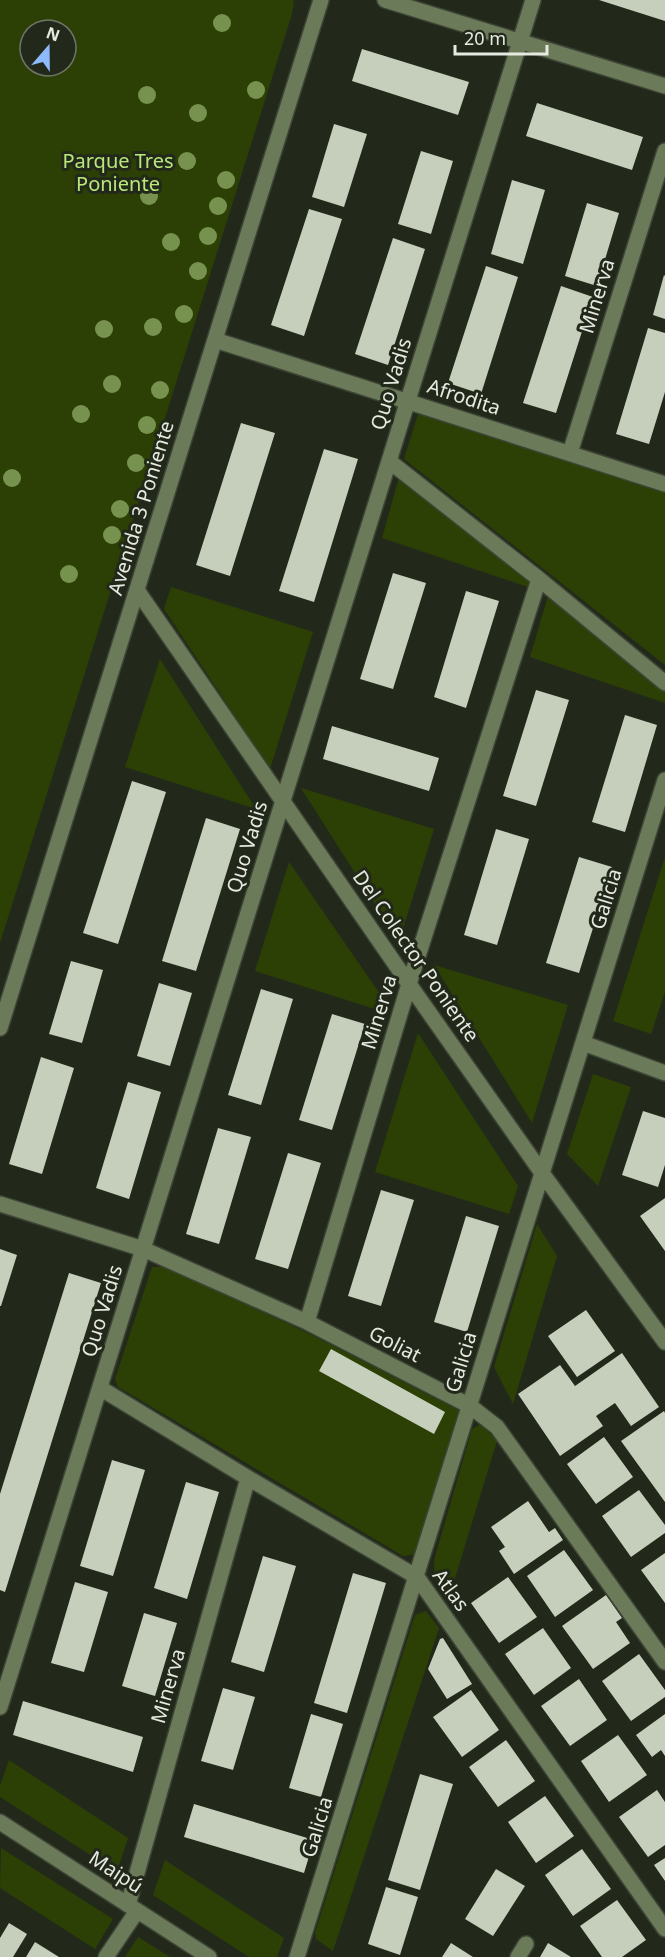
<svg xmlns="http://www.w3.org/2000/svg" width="665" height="1957" viewBox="0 0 665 1957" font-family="'Noto Sans',sans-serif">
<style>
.green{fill:#2c4006;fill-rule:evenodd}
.building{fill:#c6cfbb}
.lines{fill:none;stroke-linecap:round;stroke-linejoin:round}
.minor-casing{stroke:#3d4436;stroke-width:18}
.minor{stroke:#6b7a59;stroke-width:15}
.tree{fill:#76924e}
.labels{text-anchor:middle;stroke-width:6;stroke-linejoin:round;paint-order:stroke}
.park-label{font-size:20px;fill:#bae779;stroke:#22291a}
.street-label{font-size:20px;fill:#e6eae1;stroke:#22291a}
</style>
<rect width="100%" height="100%" fill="#22291a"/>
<path class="green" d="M0 0H293L294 2 292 14 0 943ZM30 30H66V66H30Z
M418 414 665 491V665L404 459Z
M399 477 529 580 528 587 382 538Z
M171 587 313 632 270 769 164 609Z
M548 596 665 690V703L530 657Z
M160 659 256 809 125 767Z
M301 788 434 829 399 942Z
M665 857V992L651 1034 613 1021Z
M289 862 382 997 378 1010 255 971Z
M434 965 568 1005 532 1123Z
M418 1033 518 1186 509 1214 375 1172Z
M593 1074 631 1087 598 1186 567 1154Z
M537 1224 557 1256 513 1404 494 1367Z
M152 1267H164L312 1335 458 1410 462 1423 419 1554 403 1556 118 1387 115 1379Z
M481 1424 497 1441 448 1601 435 1578 434 1560 472 1429Z
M426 1611 439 1628 333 1951 316 1939 315 1933 415 1615Z
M9 1760 128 1838 117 1872 0 1797V1786Z
M1 1848 113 1919 95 1949 0 1888Z
M165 1860 284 1938 277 1957H249L153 1895Z
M138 1937 170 1957H125Z"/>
<path class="building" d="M600 0H665V21L599 0Z
M362 49 469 82 458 115 352 81Z
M537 103 643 137 632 170 526 136Z
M334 124 367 134 344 207 312 197Z
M421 151 453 161 431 234 398 224Z
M512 180 545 190 523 264 491 254Z
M587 203 619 213 597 286 565 276Z
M309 209 342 219 304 336 271 325Z
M393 238 425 249 388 365 355 354Z
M486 266 518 277 481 394 448 383Z
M664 275 665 276V319L653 315Z
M561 286 593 297 556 413 523 403Z
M648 328 665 333V392L649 444 616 434Z
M241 423 275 433 230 576 196 565Z
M324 449 358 459 314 602 279 591Z
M393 573 426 583 393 689 360 679Z
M466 591 499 601 466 708 434 697Z
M536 690 569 700 536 806 503 796Z
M625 715 657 725 625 832 592 822Z
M332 726 439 758 429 791 323 759Z
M132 781 166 792 118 944 83 933Z
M206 818 240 829 196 971 162 961Z
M496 829 529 839 497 945 464 935Z
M579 857 612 867 579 973 546 963Z
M71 961 103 970 82 1043 49 1034Z
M159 983 192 993 170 1066 137 1056Z
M261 989 293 999 261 1105 228 1095Z
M332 1014 365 1024 332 1130 299 1120Z
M41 1057 74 1068 42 1174 9 1164Z
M128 1082 161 1092 129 1199 96 1188Z
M643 1111 665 1118V1165L658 1187 622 1175Z
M218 1128 251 1137 219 1244 186 1234Z
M288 1153 321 1163 288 1269 255 1259Z
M381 1190 414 1200 381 1306 348 1296Z
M665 1198V1251L640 1216Z
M466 1216 499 1226 467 1332 434 1322Z
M0 1249 17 1255 1 1306H0Z
M69 1273 101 1283 5 1592 0 1590V1494Z
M586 1310 615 1351 577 1377 548 1336Z
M331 1349 445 1412 434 1434 319 1371Z
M622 1353 659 1407 631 1426 615 1403 596 1416 603 1426 560 1456 518 1394 560 1365 575 1386Z
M664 1411 665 1413V1502L621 1441Z
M604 1437 633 1477 596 1504 567 1464Z
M112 1460 145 1470 113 1576 80 1566Z
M186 1482 219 1492 187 1599 154 1588Z
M639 1490 665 1525V1533L631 1557 602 1516Z
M528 1501 549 1532 555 1528 563 1540 514 1574 499 1551 505 1547 491 1527Z
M564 1550 593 1590 555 1617 527 1576Z
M665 1553V1603L641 1570Z
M263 1556 296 1566 264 1672 231 1662Z
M353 1573 386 1583 347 1713 314 1703Z
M508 1577 537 1617 499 1643 471 1603Z
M75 1582 108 1592 84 1672 51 1663Z
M606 1595 622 1618 616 1622 630 1643 593 1669 562 1626Z
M144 1613 177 1623 155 1696 122 1686Z
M543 1628 571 1668 534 1695 505 1654Z
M443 1638 472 1684 447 1699 428 1669 440 1639Z
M639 1654 665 1690V1697L631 1721 602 1681Z
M579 1679 607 1720 570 1746 541 1706Z
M223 1688 255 1697 233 1770 201 1761Z
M471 1690 499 1730 462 1757 433 1717Z
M23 1701 143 1737 133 1772 13 1735Z
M311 1714 343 1724 321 1797 289 1788Z
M665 1714V1756L661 1750 652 1757 636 1735Z
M618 1735 647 1775 609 1802 581 1761Z
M506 1740 535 1781 498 1807 469 1767Z
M420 1774 453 1784 420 1890 388 1880Z
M657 1790 665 1802V1845L648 1857 619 1817Z
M545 1796 574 1836 536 1863 508 1822Z
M194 1804 314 1840 304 1873 184 1837Z
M582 1849 611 1889 573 1916 545 1875Z
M665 1858V1881L654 1865Z
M496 1869 525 1886 493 1936 465 1919Z
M386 1887 418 1897 400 1955 368 1944Z
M617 1900 646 1940 622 1957H602L580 1926Z
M9 1923 27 1934 13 1957H0V1938Z
M35 1942 59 1957H26Z
M451 1943 473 1957H442Z
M548 1943 571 1957H540Z"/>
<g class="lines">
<g class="minor-casing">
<path id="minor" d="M385 0 665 86
M215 340 665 484
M570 453 665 151
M389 461 539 579 665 683
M137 590 409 984 542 1173 665 1342
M0 1028 321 0
M583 1043 665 1073
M0 1204 143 1249 307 1322 470 1406 497 1427 665 1662
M307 1322 409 984 539 579
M100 1388 248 1478 417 1577 665 1929
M0 1707 533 0
M0 1822 209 1957
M128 1905 248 1478
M106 1957 137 1911
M297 1957 665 780
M518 1957 526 1944"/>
</g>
<use href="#minor" class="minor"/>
</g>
<g class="tree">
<circle cx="222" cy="23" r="9"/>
<circle cx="256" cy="90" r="9"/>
<circle cx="147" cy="95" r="9"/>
<circle cx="198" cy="113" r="9"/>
<circle cx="187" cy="161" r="9"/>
<circle cx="226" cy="180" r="9"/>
<circle cx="149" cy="196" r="9"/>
<circle cx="218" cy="206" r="9"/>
<circle cx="208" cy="236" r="9"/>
<circle cx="171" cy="242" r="9"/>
<circle cx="198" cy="271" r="9"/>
<circle cx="184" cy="314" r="9"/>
<circle cx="153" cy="327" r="9"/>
<circle cx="104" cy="329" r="9"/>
<circle cx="112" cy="384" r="9"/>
<circle cx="160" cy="390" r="9"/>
<circle cx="81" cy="414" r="9"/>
<circle cx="147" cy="425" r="9"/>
<circle cx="136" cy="463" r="9"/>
<circle cx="12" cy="478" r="9"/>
<circle cx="120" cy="509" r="9"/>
<circle cx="112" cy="535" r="9"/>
<circle cx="69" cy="574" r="9"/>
</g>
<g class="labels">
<g class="park-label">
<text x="118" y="168">Parque Tres<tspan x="118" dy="23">Poniente</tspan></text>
</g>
<g class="street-label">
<text transform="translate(597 296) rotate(-73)" y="7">Minerva</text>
<text transform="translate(391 384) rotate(-73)" y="7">Quo Vadis</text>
<text transform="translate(464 397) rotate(18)" y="7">Afrodita</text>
<text transform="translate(141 508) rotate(-73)" y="7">Avenida 3 Poniente</text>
<text transform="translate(247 847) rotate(-73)" y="7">Quo Vadis</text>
<text transform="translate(606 899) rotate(-73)" y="7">Galicia</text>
<text transform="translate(416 956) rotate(55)" y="7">Del Colector Poniente</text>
<text transform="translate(379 1012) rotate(-73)" y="7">Minerva</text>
<text transform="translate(102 1311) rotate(-73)" y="7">Quo Vadis</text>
<text transform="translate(395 1344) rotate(27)" y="7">Goliat</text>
<text transform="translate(461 1362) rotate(-73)" y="7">Galicia</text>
<text transform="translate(451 1590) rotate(54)" y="7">Atlas</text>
<text transform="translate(168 1686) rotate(-74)" y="7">Minerva</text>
<text transform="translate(317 1827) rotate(-73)" y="7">Galicia</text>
<text transform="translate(116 1872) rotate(33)" y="7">Maipú</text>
</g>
</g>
<g transform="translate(48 48) rotate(20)"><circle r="28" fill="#22291a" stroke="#70766a" stroke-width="1.5"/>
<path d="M0-4.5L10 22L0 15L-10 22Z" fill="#8eb9fd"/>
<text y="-9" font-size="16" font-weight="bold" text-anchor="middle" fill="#e6eae1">N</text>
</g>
<path d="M455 45v9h92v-9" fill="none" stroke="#e6eae1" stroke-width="3"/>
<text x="464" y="45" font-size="18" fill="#e6eae1" stroke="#22291a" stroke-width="4.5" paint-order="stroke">20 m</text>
</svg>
